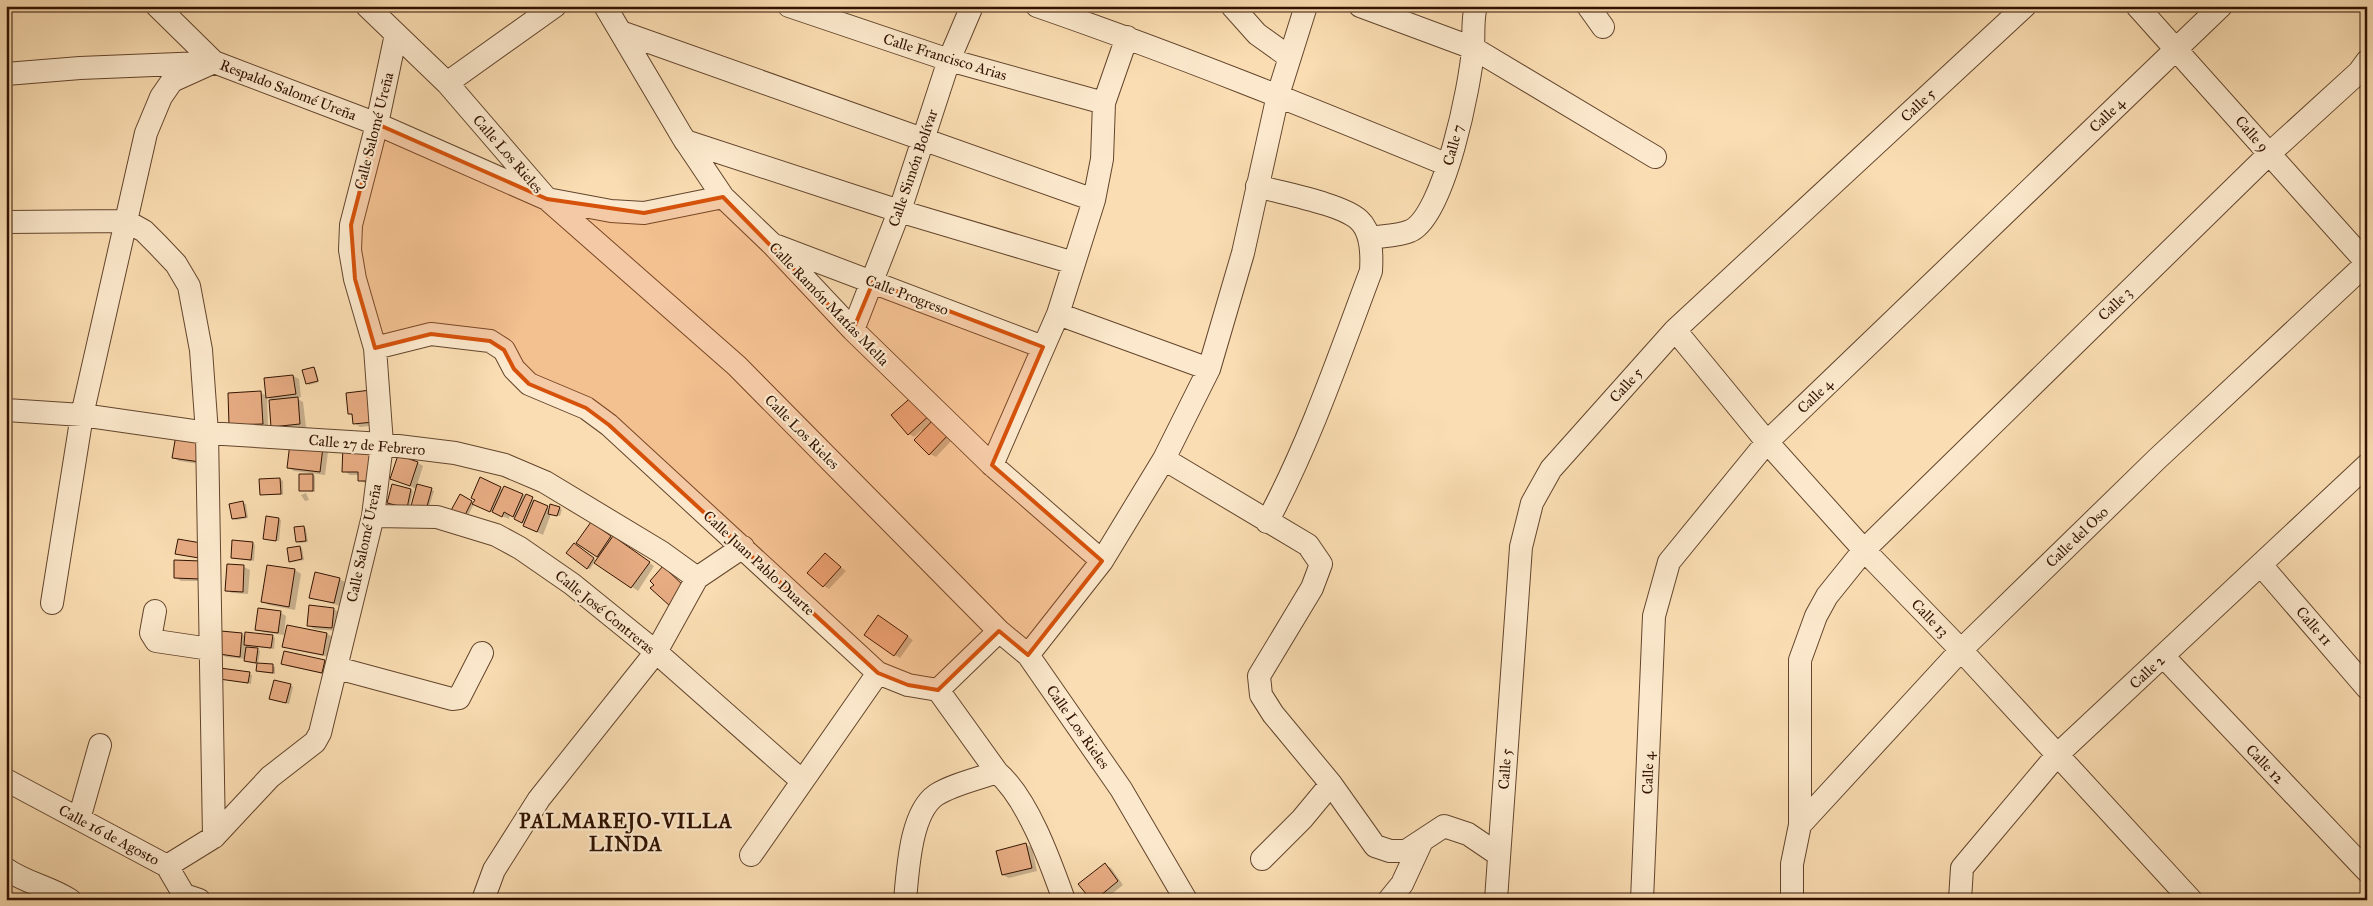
<svg xmlns="http://www.w3.org/2000/svg" width="2373" height="906" viewBox="0 0 2373 906" font-family="'IM FELL Great Primer',serif">
<style>
.shadow{fill:#0003}
.building{fill:#e9ad84;stroke:#311200}
.lines{fill:none;stroke-linecap:round;stroke-linejoin:round}
.minor-casing{stroke:#63452c;stroke-width:24}
.minor{stroke:#fce9cd;stroke-width:22}
.marked{fill:#d6520b;fill-opacity:0.2;stroke:#d6520b;stroke-width:4;stroke-linejoin:round}
.labels{text-anchor:middle;stroke-width:4.5;stroke-linejoin:round;paint-order:stroke}
.street-label{font-size:15px;fill:#311200;stroke:#fce9cd}
.district-label{font-size:20px;font-weight:bold;letter-spacing:1px;fill:#311200;stroke:#fce9cd}
</style>
<rect width="100%" height="100%" fill="#faddb2"/>
<filter id="stains"><feTurbulence type="fractalNoise" baseFrequency=".004" numOctaves="4"/><feColorMatrix values="0 0 0 0 .2 0 0 0 0 .09 0 0 0 0 .02 0 0 0 .5 -.17"/></filter>
<radialGradient id="worn" r=".72"><stop offset=".6" stop-color="#630" stop-opacity="0"/><stop offset="1" stop-color="#630" stop-opacity=".3"/></radialGradient>
<path class="shadow" d="M314 369 316 370 319 382 309 385 307 383Z
M293 376 299 379 301 397 296 398 303 402 306 427 278 429 274 401 267 397 268 426 236 428 261 393 267 396Z
M370 392 379 425 360 427 354 423 353 416 349 413Z
M915 396 955 437 936 457 930 454 922 430 914 437 909 434Z
M177 436 206 465 179 461 174 458Z
M291 444 328 452 325 475 294 471 288 467Z
M344 447 378 483H365L360 480 359 475H350L344 471Z
M418 463 423 466 417 485 434 491 428 510 417 489 392 479Z
M313 475 315 476V492L301 490Z
M280 479 283 481V495L261 494 260 481Z
M481 479 504 490 505 487 527 496 550 509 559 508 562 509 560 516 551 514 543 535 531 529 510 515 509 519 474 504 465 521 460 496 474 503Z
M393 486 413 491 409 508Z
M306 493 309 500 305 501 301 495Z
M243 503 246 504 248 518 236 520 233 519Z
M279 519 281 520 279 541 267 540Z
M304 527 306 529 308 542 300 543 297 542Z
M597 527 654 566 638 591 595 561 590 569 587 568 576 546 597 561 599 558 578 543Z
M253 543 255 545 254 561 232 558Z
M299 547 302 548 304 560 293 562 290 561Z
M825 554 846 571 829 589 824 586Z
M176 562 206 581H181L175 577Z
M268 566 295 570 301 574 295 610 269 605 263 602Z
M244 567 250 570 248 594 232 593 226 590Z
M339 579 345 582 340 606 310 597Z
M333 609 339 612 337 631 314 629 308 625Z
M280 612 286 616 284 635 263 632 257 629Z
M884 620 913 640 900 658 895 655Z
M288 626 327 634 333 637 329 657 290 649 284 646Z
M242 634 246 637 272 636 275 638 274 649 252 646 260 651 258 664 248 662 246 659 226 657 220 654Z
M324 661 330 664 328 675 288 666 282 663Z
M258 664 273 666 275 667V674L260 672 258 670Z
M249 674 252 675 251 684 220 678Z
M290 685 293 687 289 704 273 700Z
M1026 844 1032 848 1037 871 1009 878 1003 875Z
M1105 865 1111 868 1123 885 1104 900H1092Z"/>
<path class="building" d="M314 367 318 381 306 384 302 370Z
M293 375 296 394 266 398 264 378Z
M371 390 374 422 353 424 352 414H348L346 393Z
M261 391 263 424 229 425 228 393Z
M915 394 932 413 908 435 891 415Z
M298 397 300 424 271 427 269 400Z
M935 418 950 433 929 455 914 440Z
M176 435 203 439 200 462 172 458Z
M290 443 323 447 320 472 287 468Z
M343 445 373 446 372 481H358V472H342Z
M398 455 418 462 410 486 390 479Z
M299 474H313V491H299Z
M480 477 501 487 490 512 472 504 475 500 471 498Z
M280 478 281 494 260 495 259 479Z
M392 484 411 489 407 508 387 503Z
M417 484 432 488 426 510 411 506Z
M504 486 523 494 513 517 504 512 502 517 492 512Z
M460 494 472 501 462 521 449 514Z
M526 494 533 497 522 523 514 519Z
M534 500 548 506 537 532 523 526Z
M243 501 246 517 232 519 229 504Z
M550 504 560 507 557 516 548 514Z
M266 516 279 518 276 541 263 539Z
M591 522 611 536 597 557 576 543Z
M304 526 306 541 296 542 294 527Z
M613 536 650 562 631 588 594 563Z
M178 539 201 543 199 558 175 554Z
M232 540 253 542 251 560 231 558Z
M574 543 594 558 587 569 566 553Z
M300 546 302 559 289 562 287 548Z
M825 553 841 567 823 587 807 573Z
M174 560 201 561 200 579 174 578Z
M227 564 244 565 243 592 225 591Z
M267 565 295 569 289 607 261 602Z
M663 566 686 588 670 606 650 588 654 585 650 581Z
M315 572 340 578 334 603 309 598Z
M309 605 334 608 332 628 307 626Z
M258 608 281 611 278 633 255 630Z
M878 615 908 636 894 656 864 635Z
M287 625 327 633 323 655 282 647Z
M221 631 242 633 240 657 219 654Z
M245 632 273 635 271 648 244 645Z
M246 647 258 648 256 663 244 661Z
M284 651 325 660 322 673 281 664Z
M257 663 273 664V673L256 671Z
M220 668 250 672 248 683 219 679Z
M274 680 291 684 286 703 269 699Z
M1026 843 1032 868 1002 875 996 851Z
M1105 863 1118 881 1095 900H1091L1078 884Z"/>
<g class="lines">
<g class="minor-casing">
<path id="minor" d="M157 6 214 62 377 124 547 199 611 211 644 213 723 197
M367 6 447 83 547 199 737 366 999 631 1028 655 1121 789 1186 900
M605 6 682 136 723 197 772 244 853 330 992 465 1102 561
M789 6 949 60 1104 103
M1037 6C1176 54 1312 109 1448 165
M1232 6 1257 34 1289 57
M1360 6 1473 48 1655 157
M1588 6 1603 27
M621 32 1094 200
M6 74 80 68 203 63
M447 83 555 6
M685 141 899 211 1074 263
M1257 186C1281 193 1342 204 1359 220 1372 232 1372 255 1371 271 1339 356 1310 442 1267 522
M6 222 126 221 144 231 158 245 176 264 189 286 201 350 207 433 214 837
M1369 238C1381 236 1399 236 1410 231 1444 217 1471 83 1473 48 1474 34 1472 20 1476 6
M777 246 1043 347
M1058 314 1209 369
M853 330 902 204 949 60 972 6
M1675 330 1767 442 1864 550 1961 650 2191 900
M375 348 431 334 490 341 504 350 514 369 529 384 586 408 609 425 878 673 908 685 938 690 997 772C1028 799 1050 861 1064 900
M6 410 82 415 207 433 382 444 455 453 505 465 545 482 661 552 697 578
M1164 459 1308 545 1321 564 1312 588 1259 676 1261 695 1273 714 1331 784 1375 846 1390 851H1406L1444 826 1468 834 1499 855
M992 465 1058 314 1094 200 1102 159 1104 103 1127 37
M373 516 437 517 496 535 520 548 572 584 656 652 802 781
M2261 565 2367 688
M52 603 82 415 146 133 161 97 172 81 214 62
M155 611 151 633 156 641 210 649
M1028 655 1102 561 1164 459 1209 369 1243 253 1278 95 1306 6
M2164 657 2367 871
M337 668 452 699 459 698 482 653
M938 690 999 631
M6 780 167 866 184 895 199 900
M79 819 100 745
M1800 825 1961 650 2157 459 2367 263 2137 6
M751 855 878 673
M1262 859 1302 819 1331 784
M167 866 214 837 270 777 315 742 320 733 373 516 382 444 375 348 355 279 350 250 351 225 377 124 396 34
M6 869C26 883 50 887 70 900
M483 900 494 870 539 799 656 652 697 578 743 547
M905 900C908 871 910 813 936 795 953 784 978 779 997 772
M1389 900 1402 884 1421 843
M1496 900 1521 547 1532 503 1551 469 1675 330 2025 6
M1642 900 1654 616 1669 562 1767 442 2221 6
M1792 900V864L1800 825V660L1816 616 1827 596 1864 550 2269 154 2359 72 2367 61
M1960 900 1962 868 2057 755 2367 465"/>
</g>
<use href="#minor" class="minor"/>
</g>
<path class="marked" d="M377 124 547 199 644 213 723 197 853 330 873 282 1043 347 992 465 1102 561 1028 655 999 631 938 690 908 685 878 673 609 425 586 408 529 384 514 369 504 350 490 341 431 334 375 348 355 279 351 225Z"/>
<g class="labels">
<g class="street-label">
<text transform="translate(945 57) rotate(17)" y="5">Calle Francisco Arias</text>
<text transform="translate(288 90) rotate(21)" y="5">Respaldo Salomé Ureña</text>
<text transform="translate(1918 105) rotate(-43)" y="5">Calle 5</text>
<text transform="translate(2107 115) rotate(-44)" y="5">Calle 4</text>
<text transform="translate(374 131) rotate(-76)" y="5">Calle Salomé Ureña</text>
<text transform="translate(2252 134) rotate(49)" y="5">Calle 9</text>
<text transform="translate(1453 145) rotate(-75)" y="5">Calle 7</text>
<text transform="translate(508 154) rotate(49)" y="5">Calle Los Rieles</text>
<text transform="translate(913 168) rotate(-71)" y="5">Calle Simón Bolívar</text>
<text transform="translate(907 295) rotate(21)" y="5">Calle Progreso</text>
<text transform="translate(829 304) rotate(46)" y="5">Calle Ramón Matías Mella</text>
<text transform="translate(2115 304) rotate(-44)" y="5">Calle 3</text>
<text transform="translate(1626 385) rotate(-48)" y="5">Calle 5</text>
<text transform="translate(1815 396) rotate(-44)" y="5">Calle 4</text>
<text transform="translate(802 432) rotate(45)" y="5">Calle Los Rieles</text>
<text transform="translate(367 445) rotate(5)" y="5">Calle 27 de Febrero</text>
<text transform="translate(2077 537) rotate(-44)" y="5">Calle del Oso</text>
<text transform="translate(364 543) rotate(-78)" y="5">Calle Salomé Ureña</text>
<text transform="translate(759 563) rotate(43)" y="5">Calle Juan Pablo Duarte</text>
<text transform="translate(605 612) rotate(39)" y="5">Calle José Contreras</text>
<text transform="translate(1930 618) rotate(46)" y="5">Calle 13</text>
<text transform="translate(2314 626) rotate(49)" y="5">Calle 11</text>
<text transform="translate(2147 672) rotate(-43)" y="5">Calle 2</text>
<text transform="translate(1078 727) rotate(55)" y="5">Calle Los Rieles</text>
<text transform="translate(2265 764) rotate(46)" y="5">Calle 12</text>
<text transform="translate(1505 769) rotate(-86)" y="5">Calle 5</text>
<text transform="translate(1648 773) rotate(-88)" y="5">Calle 4</text>
<text transform="translate(109 835) rotate(28)" y="5">Calle 16 de Agosto</text>
</g>
<g class="district-label">
<text x="626" y="828">PALMAREJO-VILLA<tspan x="626" dy="23">LINDA</tspan></text>
</g>
</g>
<rect width="2373" height="906" fill="none" stroke="#faddb2" stroke-width="25"/>
<rect x="8" y="8" width="2358" height="891" fill="none" stroke="#311200" stroke-width="2.5"/>
<rect x="12" y="12" width="2348" height="881" fill="none" stroke="#311200"/>
<rect width="100%" height="100%" filter="url(#stains)"/>
<rect width="100%" height="100%" fill="url(#worn)"/>
</svg>
